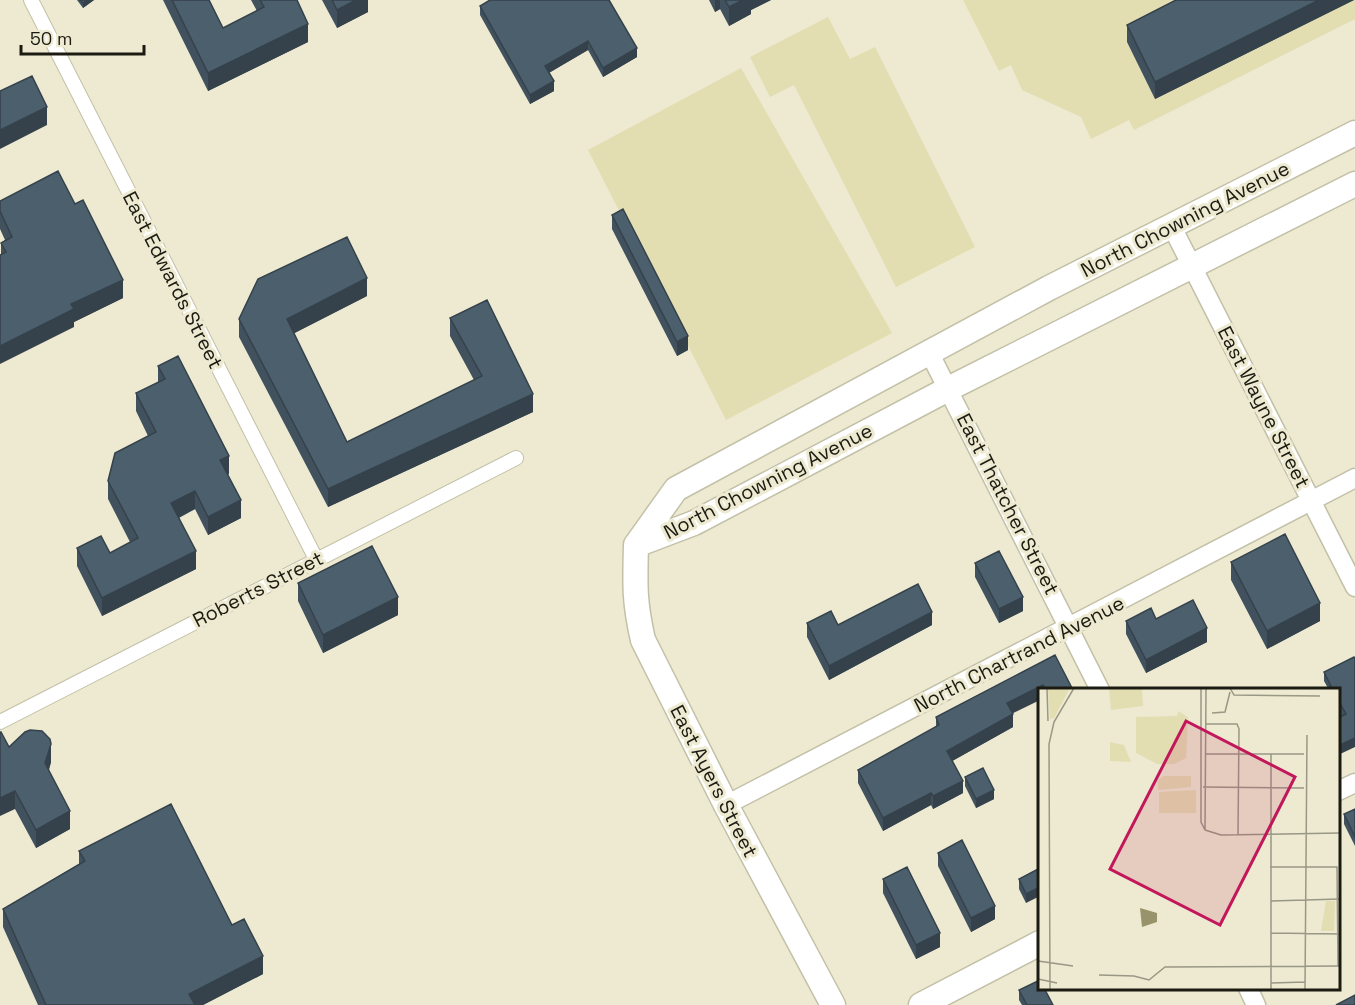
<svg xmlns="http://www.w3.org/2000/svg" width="1355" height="1005" viewBox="0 0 1355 1005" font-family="'Space Grotesk',sans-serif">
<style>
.green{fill:#e3ddb2}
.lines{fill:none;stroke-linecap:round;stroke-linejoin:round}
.pedestrian-casing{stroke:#c3c0a8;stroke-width:16}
.minor-casing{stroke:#c3c0a8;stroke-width:21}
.tertiary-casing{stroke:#c3c0a8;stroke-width:27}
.pedestrian{stroke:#fff;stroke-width:14}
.minor{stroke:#fff;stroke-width:18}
.tertiary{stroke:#fff;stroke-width:24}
.wall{fill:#41525e}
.shaded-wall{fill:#35424c}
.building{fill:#4c5f6d;stroke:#35424c;stroke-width:1.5}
.labels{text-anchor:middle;stroke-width:6;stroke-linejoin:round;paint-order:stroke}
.street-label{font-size:20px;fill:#1c1b12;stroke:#edead1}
.inset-road{fill:none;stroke:#999785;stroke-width:1.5}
.view{fill:#c2185b;fill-opacity:0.15;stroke:#c2185b;stroke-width:3}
.inset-edge{fill:none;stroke:#1c1b12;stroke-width:3}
</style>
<rect width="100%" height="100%" fill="#edead1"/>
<path class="green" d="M963 0H1355V19L1134 130 1129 120 1091 139 1081 117 1022 90 1011 65 999 71Z
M828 17 850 59 875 47 975 247 896 287 794 85 770 97 750 57Z
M741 68 892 333 726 420 588 150Z"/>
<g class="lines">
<g class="pedestrian-casing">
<path id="pedestrian" d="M31 0 316 559
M0 722 516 458"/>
</g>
<g class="minor-casing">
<path id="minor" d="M1172 227 1355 587
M929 352 1100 690
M1338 791 1355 783
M726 805 1355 478
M1248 988 1256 1005"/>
</g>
<g class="tertiary-casing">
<path id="tertiary" d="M636 545 676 489 1049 288 1355 133
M636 545 694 523 950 388 1355 184
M636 545C635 584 634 601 643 640L726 805 833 1005
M921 1005 1040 943"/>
</g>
<use href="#pedestrian" class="pedestrian"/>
<use href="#minor" class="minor"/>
<use href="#tertiary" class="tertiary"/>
</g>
<path class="wall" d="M77 0H94L83 8Z
M163 0H209L223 28 257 11 251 0H297L308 42 208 91Z
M322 0H368V12L337 28Z
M709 0H771L751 10V14L729 26 720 9 715 12Z
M1176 0H1354L1155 99 1127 42V25Z
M480 6 637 57 603 77 588 50 549 73 554 91 530 104 480 15Z
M0 201 123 298 74 322V327L1 254V243L5 240 0 229Z
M612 215 688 350 677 356 612 229Z
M367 296 294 333 347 442 474 380 450 336V318L533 412 328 507 239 337V319Z
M158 366 229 474H228L241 518 208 535 195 509 179 518 196 569 102 616 77 566V548L110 553 130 542 108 499V481L148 436 136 411V393L158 382Z
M1231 562 1320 621 1267 649 1231 580Z
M975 563 1023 611 999 623 975 577Z
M298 583 398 615 323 653 298 601Z
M1126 621 1207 642 1146 673 1126 634Z
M807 623 838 625H932L829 680 807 637Z
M1055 655 1073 690H1040L1012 713 1013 727 952 761 963 793 933 809 931 805 883 831 858 783V770L936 727V717Z
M1355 659V747L1338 709V690H1329L1324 681V672Z
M9 747 51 762 49 770 70 829 36 848 15 809Z
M965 777 994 799 976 808 965 786Z
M1355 809V846L1344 824V814Z
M79 851 232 925 263 974 203 1005H38L3 927V909L79 864Z
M938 853 995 919 971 932 938 866Z
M1040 868 1026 903 1019 889V879Z
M883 879 940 947 916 959 883 893Z
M1019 990 1053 1005H1022L1019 1000Z"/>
<path class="shaded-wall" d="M87 0H94L83 8V3Z
M356 0H368V12L337 28V10Z
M715 0H720V9L715 12Z
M743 0H771L751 10V14L729 26V7Z
M1319 0H1354L1155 99V82Z
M308 24V42L208 91V73Z
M588 41V50L545 75V66Z
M637 48V57L603 77V68Z
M554 81V91L530 104V95Z
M47 107V125L0 149V130Z
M367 278V296L287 337V319Z
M123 280V298L74 322V327L0 364V346L71 304Z
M688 336V350L677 356V342Z
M533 394V412L328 507V489Z
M229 456V474L220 478V460Z
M195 491V509L171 521V503Z
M241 500V518L208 535V517Z
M196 551V569L102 616V598Z
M398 597V615L323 653V635Z
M1023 597V611L999 623V609Z
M1320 603V621L1267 649V631Z
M932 612V625L829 680V666Z
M1207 628V642L1146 673V660Z
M1043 685V690H1040V700L1007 716V703Z
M1013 714V727L947 764V751Z
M1355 738V747L1338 755V746Z
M51 744V762L45 781V763Z
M963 781V793L933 809V796Z
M994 790V799L976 808V799Z
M15 791V809L0 816V798Z
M931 793V805L883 831V818Z
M70 811V829L36 848V830Z
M1040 887V896L1026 903V894Z
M995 906V919L971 932V918Z
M940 933V947L916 959V945Z
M263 956V974L203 1005H189V994Z"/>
<path class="building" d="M80 0H87L83 3Z
M172 0H209L223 28 264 7 260 0H297L308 24 208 73Z
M332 0H356L337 10Z
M490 0H609L637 48 603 68 588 41 545 66 554 81 530 95 480 6Z
M725 0H743L729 7Z
M1176 0H1319L1155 82 1127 25Z
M32 76 47 107 0 130V91Z
M58 171 75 204 83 200 123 280 71 304 74 309 0 346V255L6 252 1 243 12 237 0 211V201Z
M623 209 688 336 677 342 612 215Z
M347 237 367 278 287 319 347 442 482 376 450 318 487 300 533 394 328 489 239 319 258 279Z
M178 356 229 456 220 460 241 500 208 517 195 491 171 503 196 551 102 598 77 548 101 536 110 553 138 538 108 481 115 453 156 432 136 393 165 379 158 366Z
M1285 534 1320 603 1267 631 1231 562Z
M372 546 398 597 323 635 298 583Z
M999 551 1023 597 999 609 975 563Z
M918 584 932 612 829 666 807 623 831 611 838 625Z
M1193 600 1207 628 1146 660 1126 621 1151 608 1156 619Z
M1055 655 1073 690H1046L1043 685 1007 703 1013 714 947 751 963 781 933 796 931 793 883 818 858 770 939 725 936 717Z
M1354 657 1355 659V738L1338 746V718L1346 714 1338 700V690H1333L1324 672Z
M30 730 42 731 50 739 51 744 45 763 70 811 36 830 15 791 0 798V732H1L9 747 25 732Z
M983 768 994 790 976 799 965 777Z
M171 804 232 925 244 919 263 956 189 994 195 1005H46L3 909 85 861 79 851Z
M1355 809V837L1344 814Z
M962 840 995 906 971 918 938 853Z
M907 867 940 933 916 945 883 879Z
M1040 868V887L1026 894 1019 879Z
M1040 980V988H1044L1053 1005H1027L1019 990Z
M1355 995V1005H1336Z"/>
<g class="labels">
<g class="street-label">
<text transform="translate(1185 219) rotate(-27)" y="7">North Chowning Avenue</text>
<text transform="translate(173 280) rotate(63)" y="7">East Edwards Street</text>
<text transform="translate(1264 407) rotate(63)" y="7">East Wayne Street</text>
<text transform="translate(768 481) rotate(-27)" y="7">North Chowning Avenue</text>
<text transform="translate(1008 504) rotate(63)" y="7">East Thatcher Street</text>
<text transform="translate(258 589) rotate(-27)" y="7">Roberts Street</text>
<text transform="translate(1019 654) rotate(-27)" y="7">North Chartrand Avenue</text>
<text transform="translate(714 781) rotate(63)" y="7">East Ayers Street</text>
</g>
</g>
<g transform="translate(1038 688)">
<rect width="302" height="302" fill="#edead1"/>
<path d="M32 0 16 30 12 31 10 1ZM104 0 105 18 73 22 71 0ZM140 23 150 29 148 70 136 76H119L98 65V29L139 28ZM72 54 86 57 93 74 72 73ZM126 88H153V99L120 102V92ZM158 102V125H121V104ZM288 213H297L296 243H283Z" fill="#e3ddb2"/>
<path d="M102 220 119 225V234L104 239Z" fill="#98936a"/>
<path class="inset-road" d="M9 0 10 33M163 0V134L167 142M192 0 196 7 282 8M174 25 187 24 192 4M168 36H199L201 41 200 147M302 53V84M167 66H266M165 99 266 100M167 142 168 0M167 142 183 147 302 145M232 179H299L300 278M233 213 302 211M233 245 302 246M0 273 35 278M61 287 96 288 111 292 127 279 302 278M0 291 19 295M233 295 267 294M12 301 11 56 16 34 36 0M233 301V66M267 301 269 47"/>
<path class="view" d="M148 33 257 89 182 237 72 181Z"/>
<rect width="302" height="302" class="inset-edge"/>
</g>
<path d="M21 45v9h123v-9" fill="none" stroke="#1c1b12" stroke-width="3"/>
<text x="30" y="45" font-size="18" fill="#1c1b12" stroke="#edead1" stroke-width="4.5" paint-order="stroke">50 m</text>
</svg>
